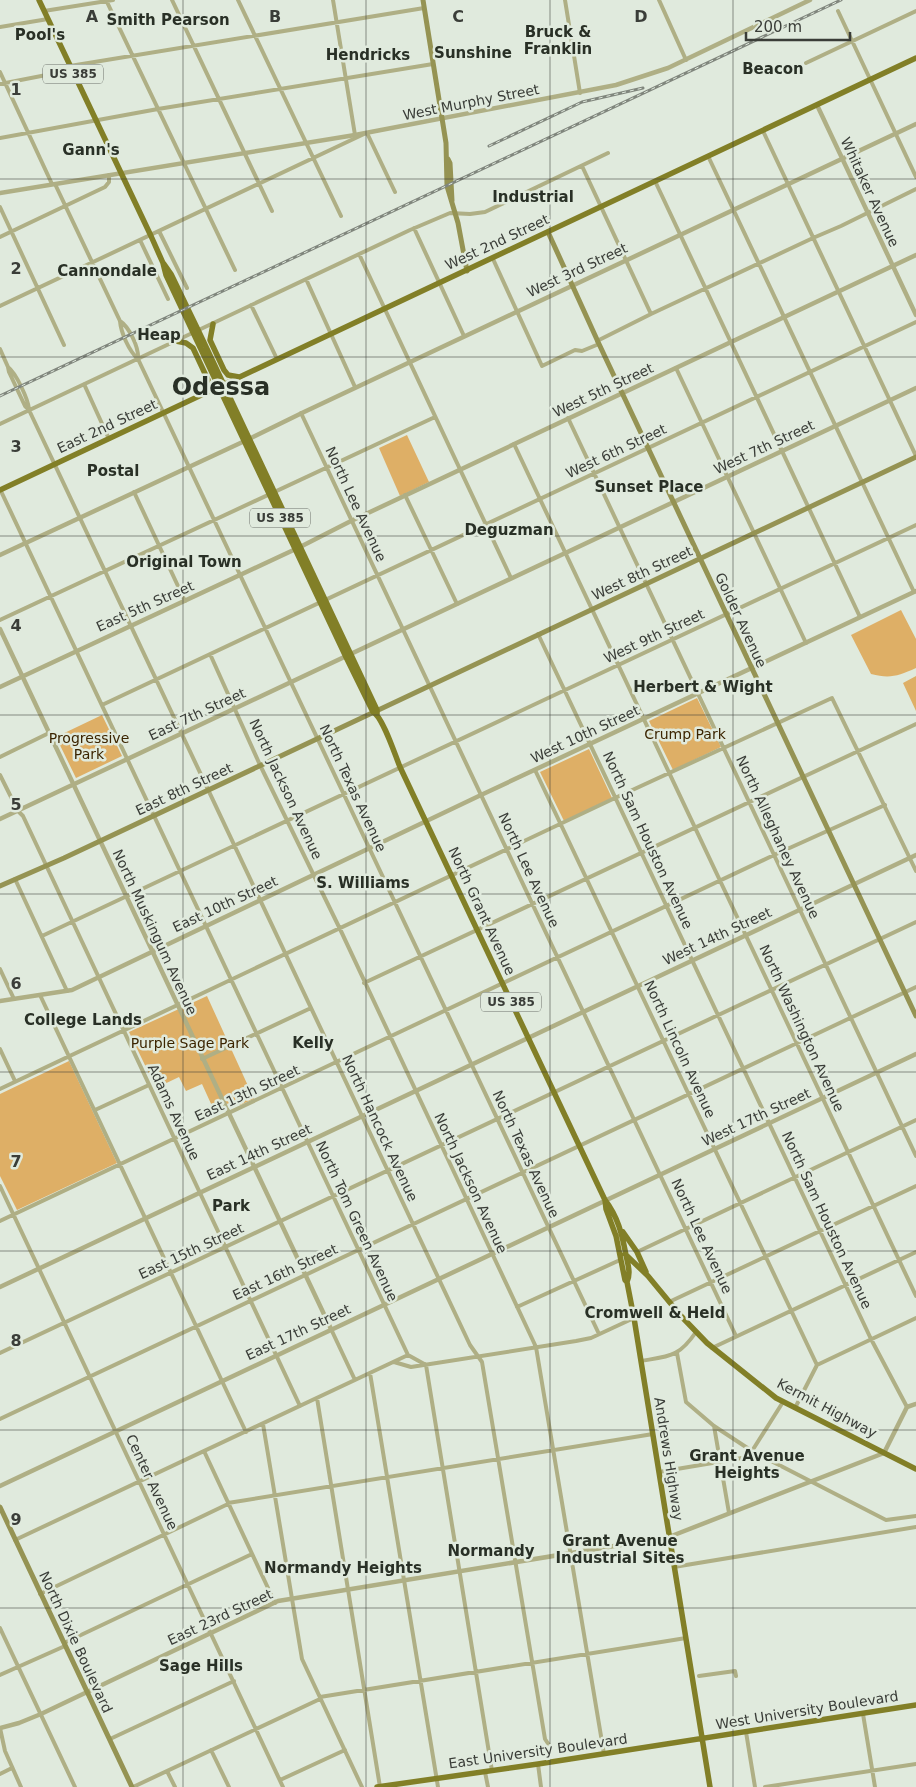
<svg xmlns="http://www.w3.org/2000/svg" width="916" height="1787" viewBox="0 0 916 1787" font-family="'DejaVu Sans',sans-serif">
<style>
.green{fill:#deaf66}
.lines{fill:none;stroke-linecap:round;stroke-linejoin:round}
.minor{stroke:#afaf85;stroke-width:4}
.tertiary{stroke:#afaf85;stroke-width:4.5}
.secondary{stroke:#959353;stroke-width:5}
.primary{stroke:#827f27;stroke-width:5.5}
.rail-casing{stroke:#80867d;stroke-width:3}
.rail{stroke:#e0eadd;stroke-width:1;stroke-dasharray:4;stroke-linecap:butt}
.grid{fill:none;stroke:#3a3d38;stroke-width:1;stroke-opacity:0.55}
.labels{text-anchor:middle;stroke-width:5;stroke-linejoin:round;paint-order:stroke}
.shield{fill:#e0eadd;stroke:#6c716a;stroke-width:1}
.shield-label{font-size:12px;font-weight:bold;fill:#3a3d38}
.street-label{font-size:14px;fill:#3a3d38;stroke:#e0eadd}
.park-label{font-size:14px;fill:#3b2400;stroke:#e0eadd}
.neighbourhood-label{font-size:15px;font-weight:bold;fill:#293026;stroke:#e0eadd}
.town-label{font-size:24px;font-weight:bold;fill:#293026;stroke:#e0eadd}
.grid-label{font-size:16px;text-anchor:middle;font-weight:bold;fill:#3a3d38;stroke:#e0eadd;stroke-width:5;stroke-linejoin:round;paint-order:stroke}
</style>
<rect width="100%" height="100%" fill="#e0eadd"/>
<path class="green" d="M407 435 429 482 400 496 379 448Z
M901 610 916 639V668C898 676 890 679 871 674L851 635Z
M916 676V711L903 683Z
M697 698 721 747 673 770 649 721Z
M102 715 122 756 76 778 56 737Z
M589 749 612 798 564 821 540 772Z
M207 996 254 1099 240 1105 220 1103 212 1106 202 1084 186 1091 179 1077 156 1088 129 1032Z
M69 1061 117 1163 17 1210 0 1176V1094Z"/>
<g class="lines">
<path class="minor" d="M106 0 235 270
M172 0 272 211
M238 0 341 216
M333 0 355 135
M565 0 580 93
M659 0 686 60
M44 11 113 0
M838 11 916 177
M0 27 48 19
M806 63 916 11
M70 66 424 8
M0 72 52 184
M0 84 72 70
M763 131 916 456
M367 133 395 192
M0 138 158 109 433 64
M708 156 914 592
M582 166 651 314
M655 181 860 617
M55 184 120 321C121 333 129 351 138 359L599 1334
M0 207 64 345
M414 228 464 336
M159 231 187 288
M0 237 105 187 109 182V175
M140 240 168 299
M359 254 511 578
M493 259 542 366 575 350 582 351 599 344
M306 279 355 387
M251 305 277 359
M0 306 364 134
M120 321C129 327 139 347 138 359
M597 341 651 314 813 238 841 226 916 189
M0 349 8 367 9 372 25 406 29 410 470 1345 482 1362 545 1739 551 1748
M8 367C16 373 28 399 29 409
M676 368 806 643
M84 384 109 439
M301 413 736 1336
M568 418 916 1156
M0 424 410 230 450 213 470 214 485 212 608 153
M514 444 916 1296
M0 489 408 1355 426 1365
M134 492 185 601
M405 495 457 604
M0 620 435 417
M538 634 871 1339 907 1407
M210 654 260 765 340 929 536 1347 604 1754
M102 705 916 322
M0 757 49 733
M535 770 817 1365
M0 775 18 811 23 816 300 1406
M15 879 67 991
M42 936 916 525
M0 969 14 999
M364 983 916 724
M40 995 246 1432
M0 1049 15 1081
M202 1059 311 1008
M0 1089 615 798 832 698 916 871
M95 1110 149 1085
M0 1186 283 1787
M0 1221 774 855 885 805
M637 1252 916 1120
M669 1302 916 1186
M517 1307 620 1260
M331 1329 355 1380
M712 1348 916 1252
M0 1353 916 922
M677 1353 686 1402 714 1426 752 1451 886 1520 916 1516
M641 1361C670 1356 679 1357 696 1332
M394 1362 411 1367 576 1341 591 1338 634 1318
M426 1365 492 1771
M370 1373 438 1787
M317 1398 380 1787
M795 1408 817 1365 916 1318
M0 1419 916 987
M263 1424 302 1659 362 1787
M714 1426 729 1513
M204 1451 275 1603
M752 1451 783 1402
M659 1472 760 1455
M228 1503 653 1434
M15 1540 408 1355
M674 1567 916 1527
M40 1594 228 1504
M0 1628 75 1787
M64 1643 252 1554
M0 1675 65 1646
M699 1676 735 1671 736 1676
M320 1697 686 1638
M863 1714 875 1787
M0 1728 5 1751 21 1787
M746 1732 755 1787
M110 1739 234 1681
M211 1750 229 1787
M538 1764 541 1787
M167 1771 175 1787
M485 1772 488 1787
M0 1774 12 1768
M280 1780 345 1750
M133 1787 320 1699
M765 1787 916 1764"/>
<path class="tertiary" d="M817 105 916 315
M0 193 355 135 616 85 668 68 810 0
M0 555 249 439 304 412 916 124
M0 629 331 1329
M0 687 300 547 351 521 916 255
M0 819 916 388
M0 1001 72 990 481 795 916 591
M0 1287 916 855
M0 1486 916 1054
M0 1728 19 1723 41 1714 278 1601 669 1537 884 1453 907 1407 916 1404"/>
<path class="secondary" d="M423 0 446 143 447 186 458 223 467 271
M448 159 450 163 452 201
M548 232 599 344 916 1016
M0 886 64 858 916 457
M0 1507 132 1787"/>
<path class="primary" d="M39 0 151 236 163 263 166 275 346 657 373 712C383 717 395 755 400 767L605 1200C618 1217 622 1234 626 1255 628 1265 631 1273 627 1282
M164 264 171 274 199 332 377 710V714
M213 324 210 340 224 370 228 375 239 377
M176 341 186 343 193 348 208 380 206 392
M0 490 916 58
M605 1200 606 1209 616 1236 625 1280 627 1282 634 1318 710 1787
M623 1232 637 1252 646 1272
M625 1254 648 1276 681 1316 707 1343 776 1398 916 1469
M377 1787 538 1764 916 1705"/>
<g class="rail-casing">
<path id="rail" d="M489 146 582 102 643 88
M0 396 841 0"/>
</g>
<use href="#rail" class="rail"/>
</g>
<path class="grid" d="M183 0V1787M366 0V1787M550 0V1787M733 0V1787M0 179H916M0 357H916M0 536H916M0 715H916M0 894H916M0 1072H916M0 1251H916M0 1430H916M0 1608H916"/>
<g class="labels">
<g class="shield">
<rect x="43" y="64.5" width="60" height="19" rx="4"/>
<rect x="250" y="508.5" width="60" height="19" rx="4"/>
<rect x="481" y="992.5" width="60" height="19" rx="4"/>
</g>
<g class="shield-label">
<text x="73" y="78">US 385</text>
<text x="280" y="522">US 385</text>
<text x="511" y="1006">US 385</text>
</g>
<g class="street-label">
<text transform="translate(471 102) rotate(-11)" y="5">West Murphy Street</text>
<text transform="translate(870 192) rotate(65)" y="5">Whitaker Avenue</text>
<text transform="translate(497 242) rotate(-25)" y="5">West 2nd Street</text>
<text transform="translate(577 270) rotate(-25)" y="5">West 3rd Street</text>
<text transform="translate(603 390) rotate(-25)" y="5">West 5th Street</text>
<text transform="translate(107 426) rotate(-25)" y="5">East 2nd Street</text>
<text transform="translate(764 447) rotate(-25)" y="5">West 7th Street</text>
<text transform="translate(616 451) rotate(-25)" y="5">West 6th Street</text>
<text transform="translate(356 504) rotate(65)" y="5">North Lee Avenue</text>
<text transform="translate(642 573) rotate(-25)" y="5">West 8th Street</text>
<text transform="translate(145 606) rotate(-24)" y="5">East 5th Street</text>
<text transform="translate(741 620) rotate(65)" y="5">Golder Avenue</text>
<text transform="translate(654 636) rotate(-25)" y="5">West 9th Street</text>
<text transform="translate(197 714) rotate(-25)" y="5">East 7th Street</text>
<text transform="translate(585 734) rotate(-25)" y="5">West 10th Street</text>
<text transform="translate(353 788) rotate(65)" y="5">North Texas Avenue</text>
<text transform="translate(184 789) rotate(-25)" y="5">East 8th Street</text>
<text transform="translate(286 789) rotate(65)" y="5">North Jackson Avenue</text>
<text transform="translate(778 837) rotate(65)" y="5">North Alleghaney Avenue</text>
<text transform="translate(648 840) rotate(65)" y="5">North Sam Houston Avenue</text>
<text transform="translate(529 870) rotate(65)" y="5">North Lee Avenue</text>
<text transform="translate(225 904) rotate(-25)" y="5">East 10th Street</text>
<text transform="translate(482 911) rotate(65)" y="5">North Grant Avenue</text>
<text transform="translate(155 932) rotate(65)" y="5">North Muskingum Avenue</text>
<text transform="translate(717 936) rotate(-25)" y="5">West 14th Street</text>
<text transform="translate(802 1028) rotate(65)" y="5">North Washington Avenue</text>
<text transform="translate(680 1049) rotate(65)" y="5">North Lincoln Avenue</text>
<text transform="translate(247 1093) rotate(-25)" y="5">East 13th Street</text>
<text transform="translate(174 1112) rotate(65)" y="5">Adams Avenue</text>
<text transform="translate(756 1117) rotate(-25)" y="5">West 17th Street</text>
<text transform="translate(380 1128) rotate(65)" y="5">North Hancock Avenue</text>
<text transform="translate(259 1152) rotate(-25)" y="5">East 14th Street</text>
<text transform="translate(526 1154) rotate(65)" y="5">North Texas Avenue</text>
<text transform="translate(471 1183) rotate(65)" y="5">North Jackson Avenue</text>
<text transform="translate(827 1220) rotate(65)" y="5">North Sam Houston Avenue</text>
<text transform="translate(357 1221) rotate(65)" y="5">North Tom Green Avenue</text>
<text transform="translate(702 1236) rotate(65)" y="5">North Lee Avenue</text>
<text transform="translate(191 1251) rotate(-25)" y="5">East 15th Street</text>
<text transform="translate(285 1272) rotate(-25)" y="5">East 16th Street</text>
<text transform="translate(298 1332) rotate(-25)" y="5">East 17th Street</text>
<text transform="translate(827 1408) rotate(28)" y="5">Kermit Highway</text>
<text transform="translate(669 1459) rotate(81)" y="5">Andrews Highway</text>
<text transform="translate(152 1482) rotate(65)" y="5">Center Avenue</text>
<text transform="translate(220 1617) rotate(-25)" y="5">East 23rd Street</text>
<text transform="translate(76 1642) rotate(65)" y="5">North Dixie Boulevard</text>
<text transform="translate(807 1710) rotate(-9)" y="5">West University Boulevard</text>
<text transform="translate(538 1751) rotate(-8)" y="5">East University Boulevard</text>
</g>
<g class="park-label">
<text x="685" y="739">Crump Park</text>
<text x="89" y="743">Progressive<tspan x="89" dy="16">Park</tspan></text>
<text x="190" y="1048">Purple Sage Park</text>
</g>
<g class="neighbourhood-label">
<text x="168" y="25">Smith Pearson</text>
<text x="558" y="37">Bruck &amp;<tspan x="558" dy="17">Franklin</tspan></text>
<text x="40" y="40">Pool's</text>
<text x="473" y="58">Sunshine</text>
<text x="368" y="60">Hendricks</text>
<text x="773" y="74">Beacon</text>
<text x="91" y="155">Gann's</text>
<text x="533" y="202">Industrial</text>
<text x="107" y="276">Cannondale</text>
<text x="159" y="340">Heap</text>
<text x="113" y="476">Postal</text>
<text x="649" y="492">Sunset Place</text>
<text x="509" y="535">Deguzman</text>
<text x="184" y="567">Original Town</text>
<text x="703" y="692">Herbert &amp; Wight</text>
<text x="363" y="888">S. Williams</text>
<text x="83" y="1025">College Lands</text>
<text x="313" y="1048">Kelly</text>
<text x="231" y="1211">Park</text>
<text x="655" y="1318">Cromwell &amp; Held</text>
<text x="747" y="1461">Grant Avenue<tspan x="747" dy="17">Heights</tspan></text>
<text x="620" y="1546">Grant Avenue<tspan x="620" dy="17">Industrial Sites</tspan></text>
<text x="491" y="1556">Normandy</text>
<text x="343" y="1573">Normandy Heights</text>
<text x="201" y="1671">Sage Hills</text>
</g>
<g class="town-label">
<text x="221" y="395">Odessa</text>
</g>
</g>
<g class="grid-label">
<text x="92" y="22">A</text>
<text x="275" y="22">B</text>
<text x="458" y="22">C</text>
<text x="641" y="22">D</text>
<text x="16" y="95">1</text>
<text x="16" y="274">2</text>
<text x="16" y="452">3</text>
<text x="16" y="631">4</text>
<text x="16" y="810">5</text>
<text x="16" y="989">6</text>
<text x="16" y="1167">7</text>
<text x="16" y="1346">8</text>
<text x="16" y="1525">9</text>
</g>
<path d="M746 32v8h104v-8" fill="none" stroke="#3a3d38" stroke-width="2.5"/>
<text x="754" y="32" font-size="15" fill="#3a3d38" stroke="#e0eadd" stroke-width="4" paint-order="stroke">200 m</text>
</svg>
